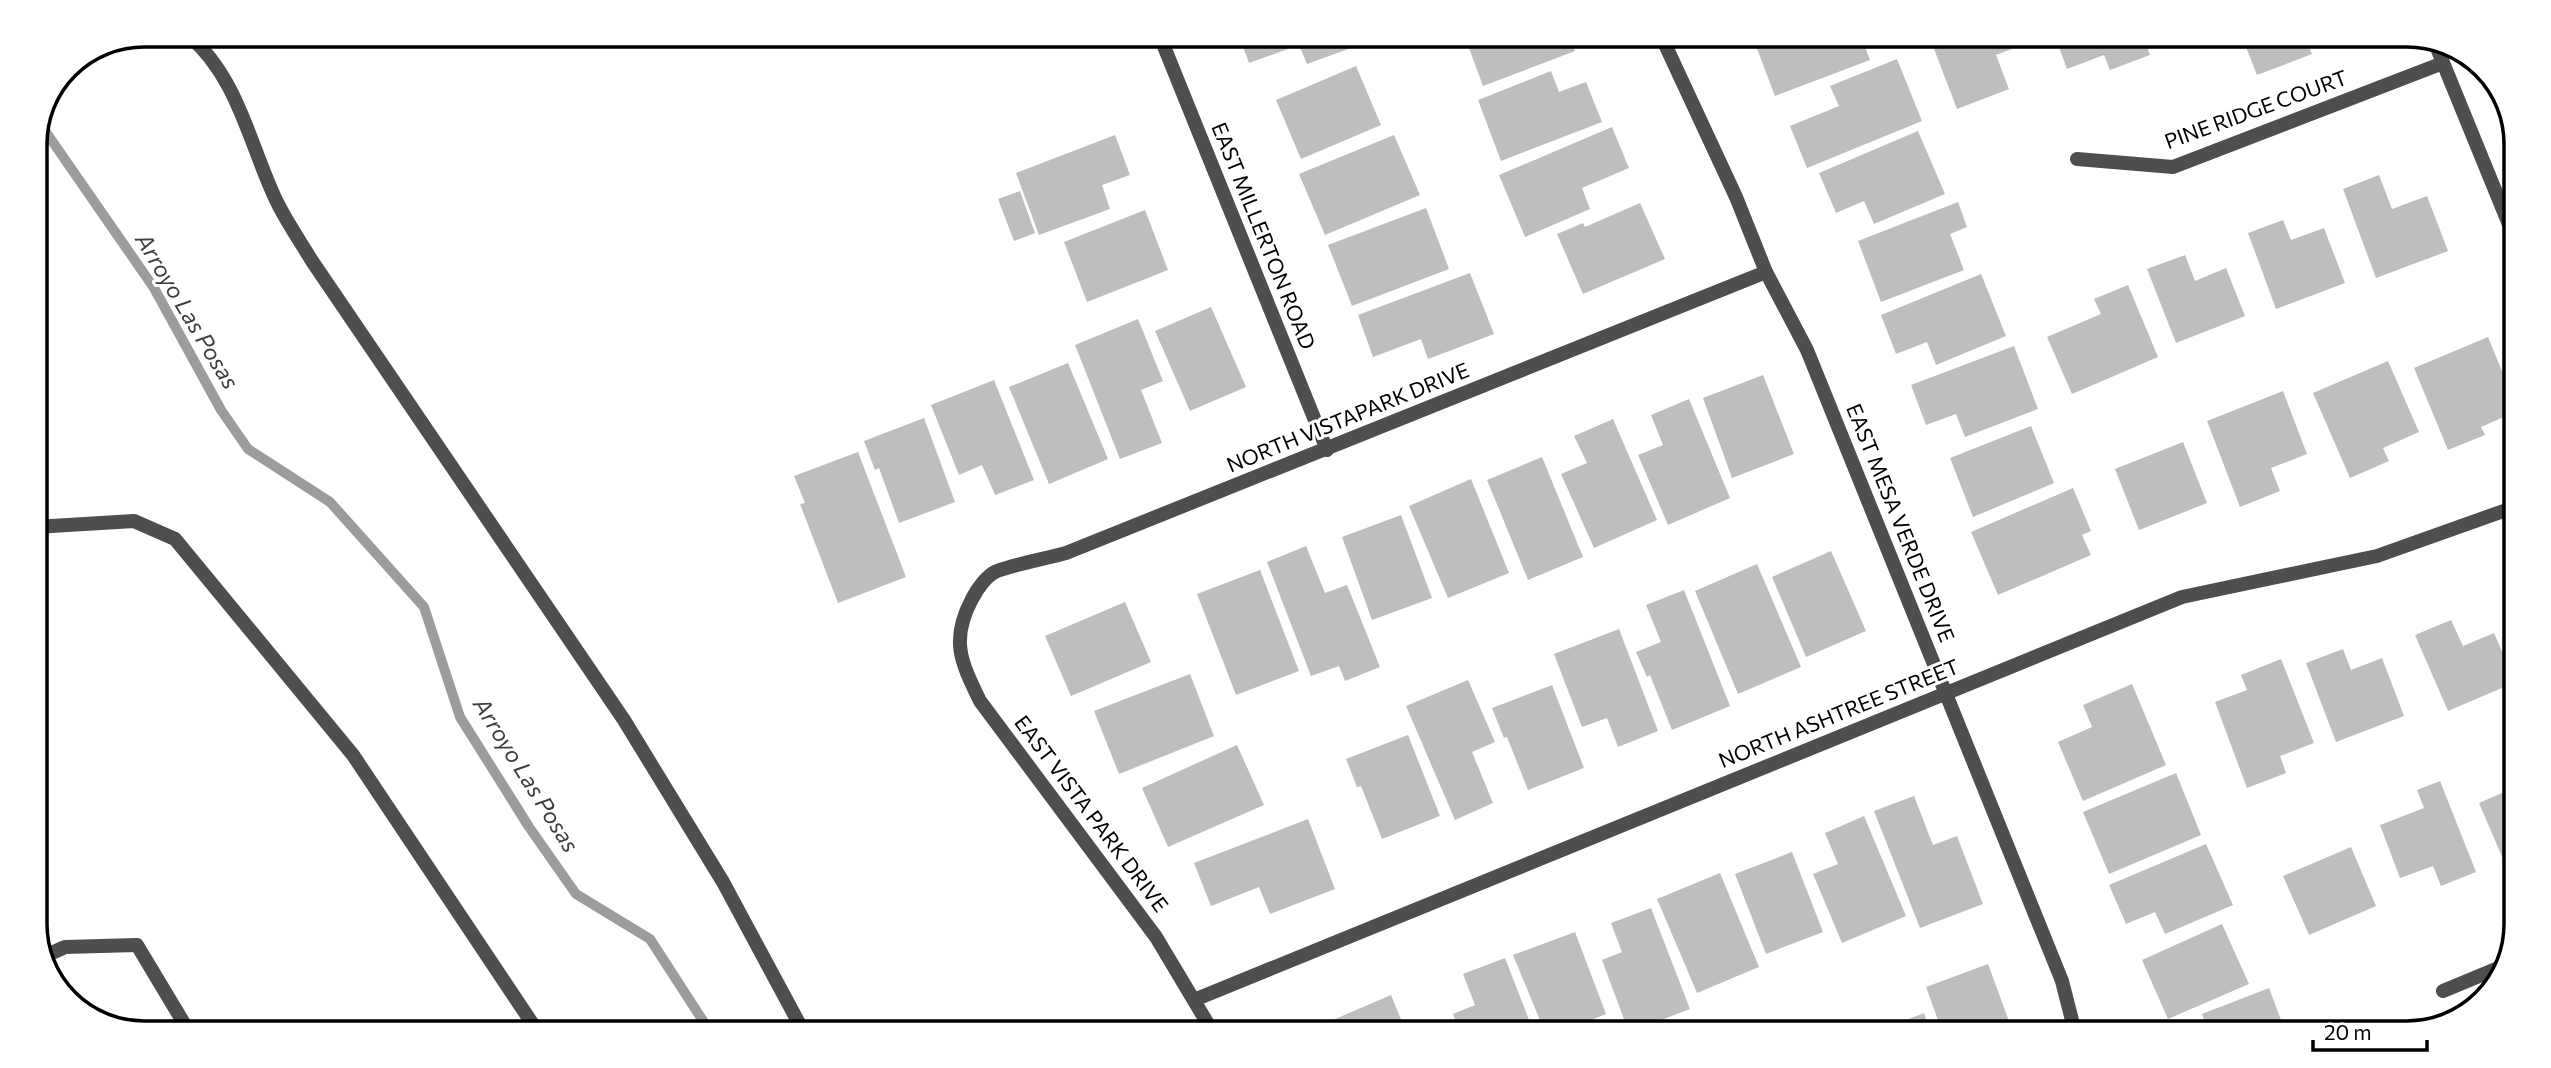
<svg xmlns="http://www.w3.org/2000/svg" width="2551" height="1068" viewBox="0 0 2551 1068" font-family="Commissioner,sans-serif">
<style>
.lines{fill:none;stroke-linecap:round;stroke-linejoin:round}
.stream{stroke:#9c9c9c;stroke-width:10}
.building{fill:#bebebe}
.service{stroke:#4e4e4e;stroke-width:14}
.minor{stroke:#4e4e4e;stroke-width:14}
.labels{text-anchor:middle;stroke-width:6;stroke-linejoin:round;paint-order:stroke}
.street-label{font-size:21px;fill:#000;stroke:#fff}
.water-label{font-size:23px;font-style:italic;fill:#3d3d3d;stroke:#fff}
.rim{fill:none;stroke:#000;stroke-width:3.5}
</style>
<rect width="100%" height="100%" fill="#fff"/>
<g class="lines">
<path class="stream" d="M41 125 154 288 221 410 248 449 330 502 424 607 460 717 529 827 576 894 650 939 707 1027"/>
</g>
<path class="building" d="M1240 39H1373V40L1307 64 1299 45 1249 63Z
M1466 40H1571L1575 51 1483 86Z
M1754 41H1863L1870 60 1775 96Z
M1931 41 2030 42 1996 55 2009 89 1957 109Z
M2057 42H2145L2150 55 2110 70 2104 55 2067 69Z
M2244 42 2308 43 2312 54 2257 75Z
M1897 59 1922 121 1807 168 1790 126 1839 106 1830 86Z
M1356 66 1381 125 1301 159 1276 100Z
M1551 71 1559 92 1586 82 1602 122 1501 161 1478 100Z
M1612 127 1629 168 1582 188 1590 209 1525 237 1499 175Z
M1918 131 1945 194 1874 224 1864 201 1836 213 1819 173Z
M1115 135 1130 175 1102 185 1110 209 1039 235 1016 173Z
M1394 135 1420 195 1325 235 1299 174Z
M2379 175 2392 209 2427 196 2448 251 2376 278 2343 189Z
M1020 191 1035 233 1014 241 998 199Z
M1958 202 1967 227 1950 234 1964 270 1881 302 1858 241Z
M1640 203 1665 259 1583 294 1557 234 1583 223 1585 227Z
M1426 208 1449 269 1352 306 1328 245Z
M1145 210 1168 270 1087 302 1064 242Z
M2283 220 2291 240 2324 228 2345 283 2276 309 2248 233Z
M2185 255 2195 281 2226 268 2245 316 2176 343 2147 269Z
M1470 273 1494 334 1428 359 1421 339 1373 357 1358 315Z
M1981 274 2006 336 1936 365 1927 342 1896 354 1881 315Z
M2128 285 2158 357 2072 394 2047 337 2101 314 2094 299Z
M1211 307 1246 387 1190 411 1155 331Z
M1138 319 1163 381 1141 390 1162 443 1120 459 1075 345Z
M2488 337 2513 398V413L2481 427 2485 435 2448 450 2414 368Z
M2014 346 2038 409 1965 437 1956 414 1926 425 1911 385Z
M2388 361 2419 432 2383 448 2389 461 2350 478 2313 393Z
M1068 363 1108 459 1049 484 1009 387Z
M1763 375 1794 454 1732 478 1703 398Z
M994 380 1034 480 995 495 982 465 959 475 931 405Z
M2283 391 2307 454 2271 468 2280 491 2240 507 2207 421Z
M1689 399 1730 498 1668 525 1638 455 1663 445 1651 415Z
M924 418 955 502 899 523 879 468 875 470 864 441Z
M1613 419 1657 520 1594 548 1561 474 1587 463 1574 436Z
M2031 426 2054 483 1973 517 1950 458Z
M2183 442 2207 503 2139 530 2115 469Z
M858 452 906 577 838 603 800 504 805 503 794 476Z
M1542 457 1583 557 1528 580 1487 480Z
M1471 479 1509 573 1448 598 1409 506Z
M2073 488 2091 531 2082 535 2091 555 1998 595 1971 532Z
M1401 515 1432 598 1372 620 1342 537Z
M1306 546 1325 593 1347 585 1380 667 1345 681 1339 666 1311 676 1267 562Z
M1831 551 1866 631 1806 657 1772 577Z
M1757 564 1801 667 1738 694 1695 591Z
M1260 570 1299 671 1236 695 1197 594Z
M1684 590 1730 706 1672 730 1650 675 1647 677 1636 652 1661 642 1646 605Z
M1125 602 1151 662 1071 696 1045 636Z
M2451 620 2463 646 2494 633 2511 672V684L2448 711 2415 635Z
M1619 629 1658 731 1618 747 1607 718 1582 727 1554 654Z
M2343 649 2351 670 2382 658 2404 716 2336 742 2306 663Z
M2281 659 2314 743 2280 756 2286 773 2247 788 2215 702 2247 690 2241 675Z
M1190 674 1214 736 1119 774 1094 711Z
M1468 680 1495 742 1472 752 1493 803 1455 820 1406 706Z
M2132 684 2166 765 2083 801 2058 742 2092 727 2083 705Z
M1552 685 1584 768 1528 790 1507 737 1504 738 1492 708Z
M1408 735 1440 816 1382 839 1361 786 1357 787 1346 759Z
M1237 745 1264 805 1168 847 1142 788Z
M2176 773 2201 835 2109 874 2083 812Z
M2440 781 2476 872 2441 886 2433 866 2400 878 2380 825 2424 808 2417 790Z
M2509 790V873L2479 803Z
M1914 796 1933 845 1957 836 1983 904 1920 928 1874 811Z
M1864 816 1906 916 1842 943 1813 874 1838 864 1825 833Z
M1308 819 1335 889 1270 914 1259 887 1211 906 1194 863Z
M2206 844 2233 905 2165 934 2155 912 2126 924 2109 885Z
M2351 847 2376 906 2309 935 2283 876Z
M1792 852 1823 932 1766 954 1735 874Z
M1720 873 1759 967 1697 993 1657 899Z
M1651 908 1690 1009 1635 1030H1628L1602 960 1622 952 1611 923Z
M2222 924 2249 984 2168 1019 2142 960Z
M1575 932 1606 1014 1566 1030H1544L1513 955Z
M1505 958 1533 1030H1459L1453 1014 1475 1005 1463 974Z
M1988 964 2013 1032 1942 1031 1926 987Z
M2269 988 2286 1033 2209 1032 2202 1014Z
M1391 995 1405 1029H1312Z
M1924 1013 1930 1031H1878Z"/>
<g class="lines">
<path class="service" d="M188 35C238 77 249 143 276 200 286 221 300 241 312 261L624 720 723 882 801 1027
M35 527 134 521 175 539 353 755 534 1026"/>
<path class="minor" d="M1161 39 1327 450
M1663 40 1736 197 1766 272 1807 350 2062 981 2075 1032
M2435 43 2515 239
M2077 159 2173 167 2443 63
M45 956 65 947 137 945 185 1025
M2443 991 2508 964
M1194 1000 2182 597 2377 556 2512 508
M1211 1029 1156 937 980 701C961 662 950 640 972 599 977 589 987 575 997 571 1019 563 1044 559 1066 553L1766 272"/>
</g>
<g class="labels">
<g class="street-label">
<text transform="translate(2256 110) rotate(-20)" y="7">PINE RIDGE COURT</text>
<text transform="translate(1263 236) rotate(68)" y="7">EAST MILLERTON ROAD</text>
<text transform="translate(1348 418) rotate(-22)" y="7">NORTH VISTAPARK DRIVE</text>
<text transform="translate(1900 523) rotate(68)" y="7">EAST MESA VERDE DRIVE</text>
<text transform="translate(1839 714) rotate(-22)" y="7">NORTH ASHTREE STREET</text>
<text transform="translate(1091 814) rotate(53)" y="7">EAST VISTA PARK DRIVE</text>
</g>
<g class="water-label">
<text transform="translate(187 311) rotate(59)" y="8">Arroyo Las Posas</text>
<text transform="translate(526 775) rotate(58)" y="8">Arroyo Las Posas</text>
</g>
</g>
<path d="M0 0H2551V1068H0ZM144 47H2407A97 97 0 0 1 2504 144V924A97 97 0 0 1 2407 1021H144A97 97 0 0 1 47 924V144A97 97 0 0 1 144 47Z" fill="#fff" fill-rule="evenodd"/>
<path class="rim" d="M144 47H2407A97 97 0 0 1 2504 144V924A97 97 0 0 1 2407 1021H144A97 97 0 0 1 47 924V144A97 97 0 0 1 144 47Z"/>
<path d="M2313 1040v10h114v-10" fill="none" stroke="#000000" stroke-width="3.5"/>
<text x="2324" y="1040" font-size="21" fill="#000000" stroke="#ffffff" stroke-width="5" paint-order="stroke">20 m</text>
</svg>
